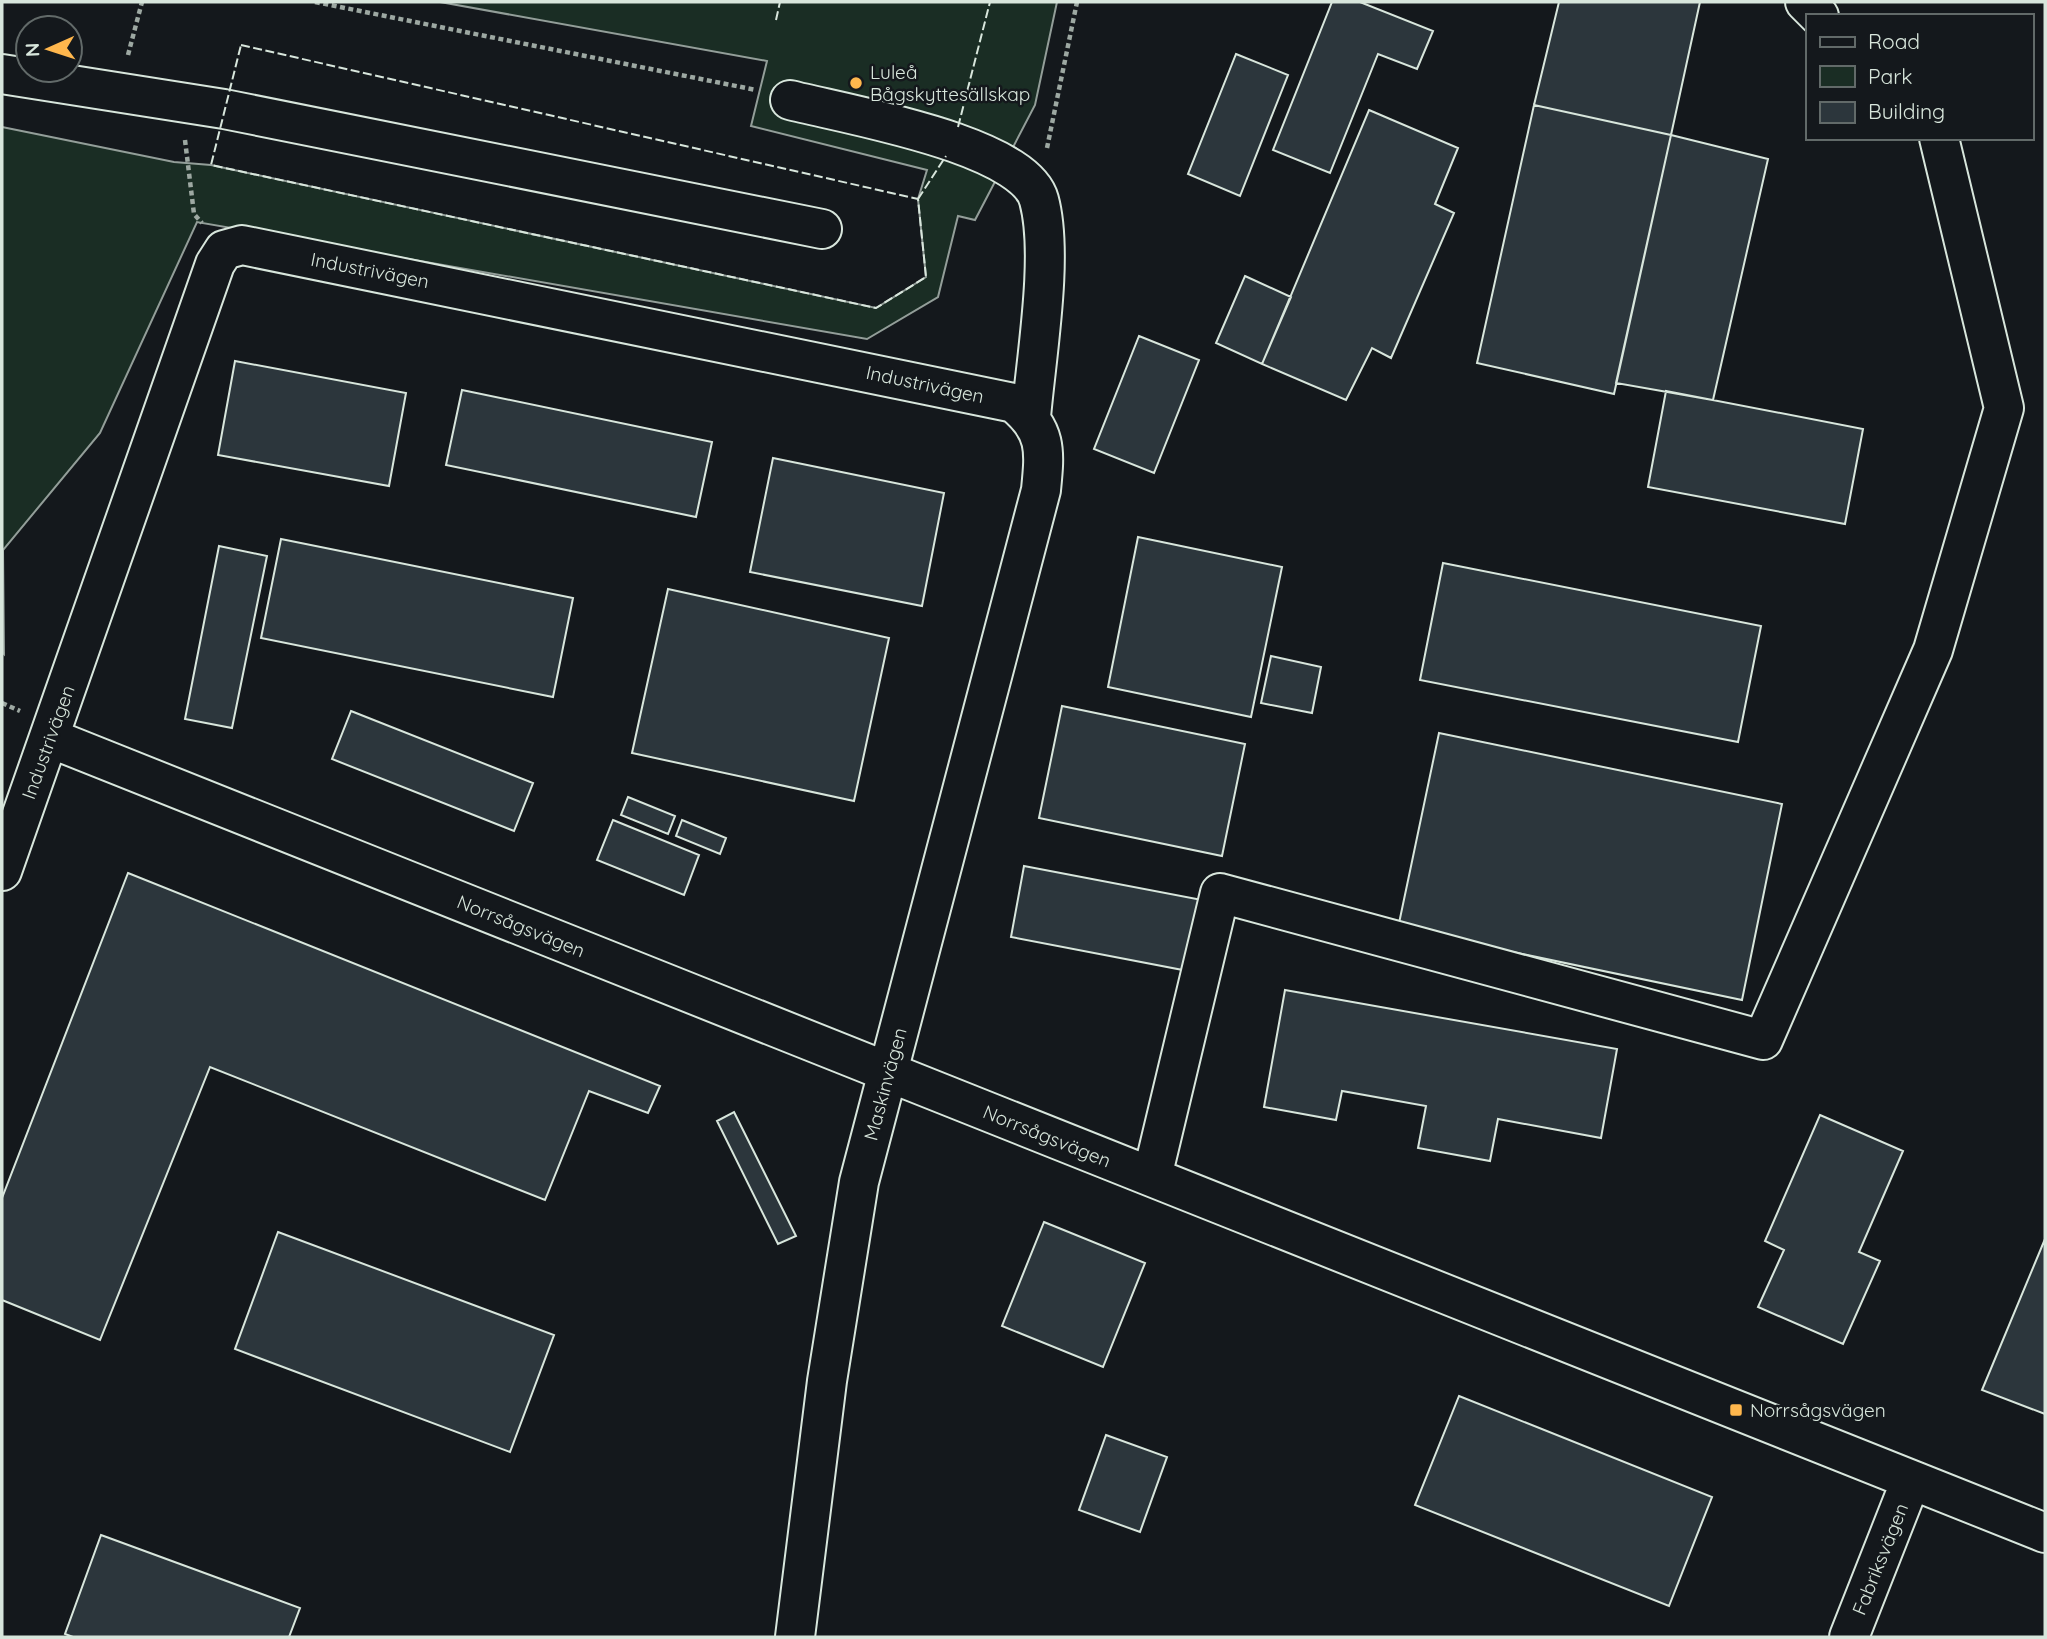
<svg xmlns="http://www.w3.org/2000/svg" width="2047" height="1639" viewBox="0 0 2047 1639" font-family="Quicksand,sans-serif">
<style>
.green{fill:#1a2d24;stroke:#939e99;stroke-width:2}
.building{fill:#2c363c;stroke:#d8e6dc;stroke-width:2}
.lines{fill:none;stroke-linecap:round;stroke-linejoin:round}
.minor-casing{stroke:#d8e6dc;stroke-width:42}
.path{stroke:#9da8a2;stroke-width:4.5;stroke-dasharray:5 3.5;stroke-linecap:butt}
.minor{stroke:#14181c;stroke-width:38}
.fence{stroke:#d8e6dc;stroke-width:2;stroke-dasharray:9 3.5;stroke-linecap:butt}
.poi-dot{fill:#ffb74d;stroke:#14181c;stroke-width:2.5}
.labels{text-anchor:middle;stroke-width:5;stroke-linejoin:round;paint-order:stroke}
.poi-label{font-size:19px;fill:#d8e6dc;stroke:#14181c;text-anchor:start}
.street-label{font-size:19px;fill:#d8e6dc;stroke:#14181c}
</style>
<rect width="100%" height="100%" fill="#14181c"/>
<path class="green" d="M440 2H1057L1035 105 975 220 958 216 938 297 867 339 197 222 100 433 3 550 4 654 2 652V127L174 162 211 165 876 308 926 277 918 199 927 170 751 126 767 61Z"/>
<path class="building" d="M1332 2H1360L1433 31 1417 69 1378 54 1330 173 1273 150Z
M1559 2H1700L1671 135 1534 105Z
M1236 54 1288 75 1240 196 1188 174Z
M1534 105 1671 135 1614 394 1477 363Z
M1369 110 1458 148 1435 204 1454 213 1391 358 1372 348 1346 400 1262 364Z
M1671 135 1768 159 1713 400 1616 383Z
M1245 276 1291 297 1262 364 1216 343Z
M1139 336 1199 360 1154 473 1094 449Z
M235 361 406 393 389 486 218 455Z
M462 390 712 442 696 517 446 465Z
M1666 391 1863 429 1845 524 1648 487Z
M773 458 944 493 922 606 750 572Z
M1138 537 1282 567 1251 717 1108 687Z
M281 539 573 598 553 697 261 638Z
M219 546 267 556 232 728 185 719Z
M1443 563 1761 626 1738 742 1420 680Z
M668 589 889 638 854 801 632 753Z
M1271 656 1321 667 1312 713 1261 703Z
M1062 706 1245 744 1222 856 1039 818Z
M351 711 533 783 514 831 332 759Z
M1439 733 1782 804 1742 1000 1398 928Z
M628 797 675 816 668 834 621 815Z
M613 820 699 855 684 895 597 860Z
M682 820 726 838 720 854 676 836Z
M1024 866 1202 900 1188 971 1011 937Z
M128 873 660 1086 648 1113 589 1091 545 1200 210 1067 100 1340 2 1300V1198Z
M1285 990 1617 1049 1601 1138 1498 1119 1490 1161 1418 1148 1426 1106 1342 1091 1336 1120 1264 1107Z
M734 1112 796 1236 778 1244 717 1121Z
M1820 1115 1903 1151 1859 1252 1880 1261 1843 1344 1758 1307 1784 1250 1765 1241Z
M1044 1222 1145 1263 1103 1367 1002 1326Z
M278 1232 554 1335 510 1452 235 1349Z
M2045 1239V1414L1982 1390Z
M1459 1396 1712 1497 1669 1606 1415 1505Z
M1106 1435 1167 1457 1140 1532 1079 1510Z
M101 1535 300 1608 289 1637H73L65 1634Z"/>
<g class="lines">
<g class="minor-casing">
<path id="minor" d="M1805 2 1819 16
M2 74 224 109 822 229
M790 100C844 114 1024 144 1039 200 1054 255 1036 358 1031 417
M50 738 2045 1533
M2 871 215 264 224 250 242 245 1014 403C1047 430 1045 450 1041 490L859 1182 827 1381 795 1637
M1152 1177 1220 893 1763 1040 1933 650 2004 408 1939 138
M1849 1637 1911 1480"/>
</g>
<path class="path" d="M315 2 756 90
M128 55 142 2
M185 140 194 214 202 223
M1047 148 1077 2
M2 703 20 711"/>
<use href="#minor" class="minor"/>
<path class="fence" d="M776 20 780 2
M241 45 918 199 926 277 876 308 211 165Z
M958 127 990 2
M918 199 946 156"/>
</g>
<g class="poi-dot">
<circle cx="856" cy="83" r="7"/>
<rect x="1729" y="1403" width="14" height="14" rx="3.5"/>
</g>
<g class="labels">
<g class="poi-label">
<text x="870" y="79">Luleå<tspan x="870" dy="22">Bågskyttesällskap</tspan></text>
<text x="1750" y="1417">Norrsågsvägen</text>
</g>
<g class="street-label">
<text transform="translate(370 270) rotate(11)" y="7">Industrivägen</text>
<text transform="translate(925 384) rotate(12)" y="7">Industrivägen</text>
<text transform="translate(48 742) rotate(-70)" y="7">Industrivägen</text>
<text transform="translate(521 926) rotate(22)" y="7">Norrsågsvägen</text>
<text transform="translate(885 1084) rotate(-75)" y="7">Maskinvägen</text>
<text transform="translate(1047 1136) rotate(22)" y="7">Norrsågsvägen</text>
<text transform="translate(1880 1559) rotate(-68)" y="7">Fabriksvägen</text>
</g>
</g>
<rect width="2047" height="1639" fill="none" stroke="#d8e6dc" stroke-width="7"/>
<rect x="1806" y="14" width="228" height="126" fill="#14181c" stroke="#626a69" stroke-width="2"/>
<rect x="1820" y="37" width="35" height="10" fill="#14181c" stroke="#626a69" stroke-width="2"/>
<text x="1868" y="49" font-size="21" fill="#d8e6dc">Road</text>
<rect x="1820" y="66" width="35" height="21" fill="#1a2d24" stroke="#626a69" stroke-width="2"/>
<text x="1868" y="84" font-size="21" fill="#d8e6dc">Park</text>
<rect x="1820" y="102" width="35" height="21" fill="#2c363c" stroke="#626a69" stroke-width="2"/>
<text x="1868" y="119" font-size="21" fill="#d8e6dc">Building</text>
<g transform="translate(49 49) rotate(267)"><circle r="33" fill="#14181c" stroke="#626a69" stroke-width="2"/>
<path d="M0-5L12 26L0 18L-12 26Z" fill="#ffb74d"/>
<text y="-10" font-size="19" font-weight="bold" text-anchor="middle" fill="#d8e6dc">N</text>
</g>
</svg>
